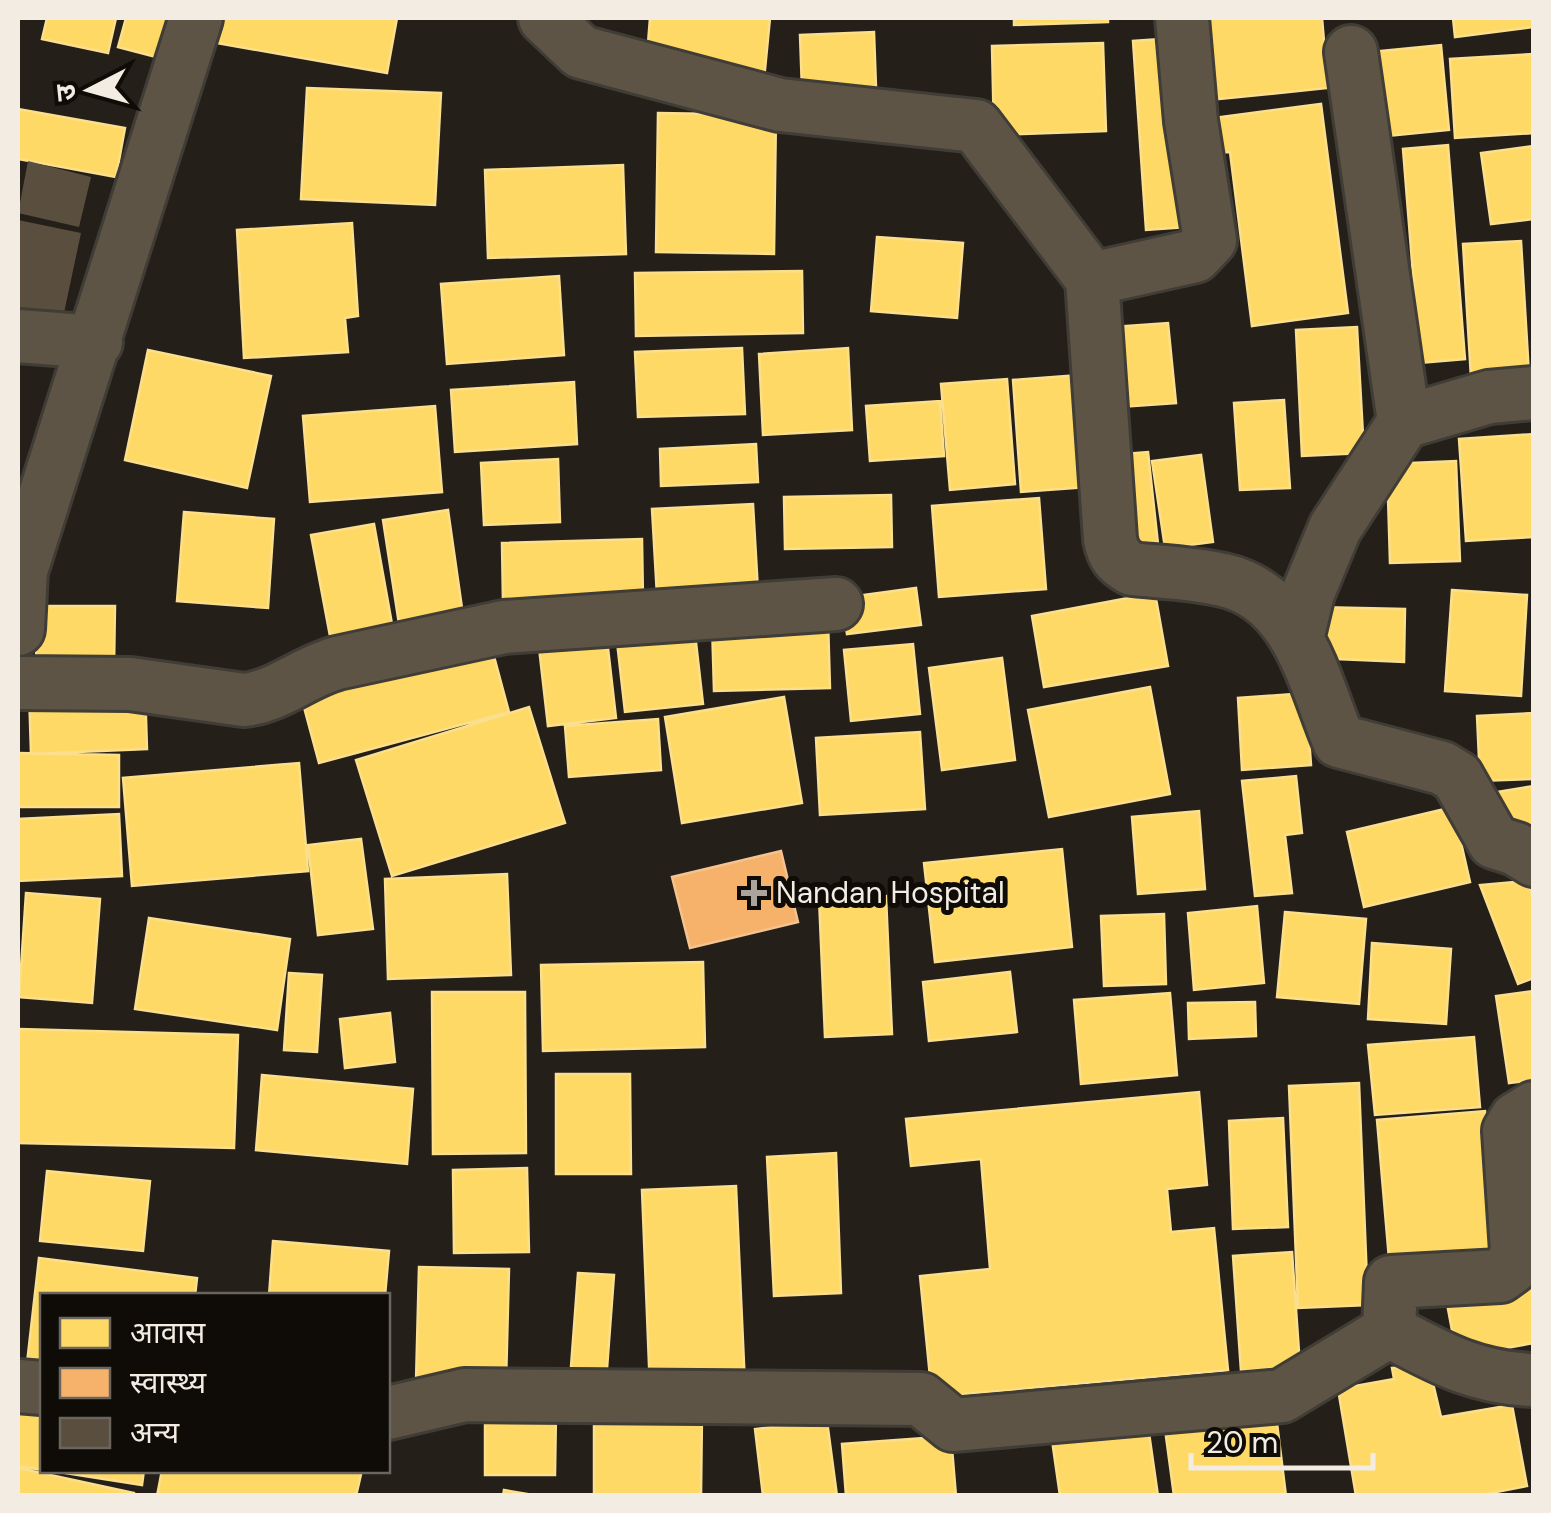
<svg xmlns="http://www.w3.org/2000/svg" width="1551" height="1513" viewBox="0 0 1551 1513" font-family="'DM Sans','Noto Sans Devanagari',sans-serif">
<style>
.homes{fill:#ffd966;stroke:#fbdf8c;stroke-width:2.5}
.health{fill:#f6b26b;stroke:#f5c38f;stroke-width:2.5}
.building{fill:#5a4f3f}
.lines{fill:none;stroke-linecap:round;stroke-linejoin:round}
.street-casing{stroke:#403c36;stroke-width:58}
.street{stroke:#5d5445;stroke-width:52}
.poi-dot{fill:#aaa49c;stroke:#0f0b06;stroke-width:4}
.labels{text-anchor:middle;stroke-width:10;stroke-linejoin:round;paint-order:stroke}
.poi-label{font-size:30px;fill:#f2ece3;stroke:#0f0b06;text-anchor:start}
</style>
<rect width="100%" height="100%" fill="#241f19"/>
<path class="homes" d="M47 18H116L108 53 42 39Z
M126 18H186L175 62 118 47Z
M215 18H397L387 73 211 42Z
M650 18H770L764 80 646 68Z
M1014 18H1108V22L1014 25Z
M1193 18H1322L1328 88 1200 101Z
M1453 18H1534V27L1455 37Z
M874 32 876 87 802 90 800 35Z
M1174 38 1187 227 1146 230 1133 41Z
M1103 43 1106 131 994 135 992 46Z
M1441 45 1449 130 1378 137 1369 52Z
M1534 54V133L1455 138 1450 59Z
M307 88 441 93 435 205 301 199Z
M1321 104 1348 313 1252 326 1230 152 1218 153 1213 118Z
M18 109 125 128 116 177 18 159Z
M658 113 776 115 774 254 656 252Z
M1448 145 1465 359 1420 363 1403 149Z
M1534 146V219L1491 224 1481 153Z
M623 165 626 254 488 258 485 170Z
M352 223 358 316 345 318 348 352 244 358 237 230Z
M877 237 963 243 957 318 871 311Z
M1521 241 1529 375 1471 378 1463 244Z
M802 271 803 333 636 336 635 273Z
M559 276 564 355 447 364 441 284Z
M1168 323 1176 403 1106 408 1099 328Z
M1357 327 1364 453 1302 456 1296 330Z
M742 348 745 414 638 417 635 352Z
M848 348 852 430 763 435 759 354Z
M148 350 271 376 247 488 125 460Z
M1092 374 1101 486 1021 492 1013 380Z
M1007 379 1015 484 950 490 941 384Z
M574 382 577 444 455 452 451 390Z
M1284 400 1290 488 1240 490 1234 403Z
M940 401 944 456 870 461 866 406Z
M435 406 442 492 310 502 303 416Z
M1534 434V537L1466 541 1459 439Z
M756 444 758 482 661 486 660 449Z
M1148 452 1158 544 1121 548 1111 455Z
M1201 455 1213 542 1165 548 1152 461Z
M558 459 560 522 484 525 481 463Z
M1456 461 1460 561 1390 563 1387 464Z
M891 495 892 547 785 549 784 497Z
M1039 498 1046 589 939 597 932 506Z
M753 504 758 591 657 596 652 509Z
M448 510 463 615 399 624 383 520Z
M184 512 274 519 268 608 177 601Z
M374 524 392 624 330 636 311 535Z
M642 539 643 600 503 603 502 543Z
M916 588 921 625 847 634 841 598Z
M1452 590 1527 595 1521 696 1445 691Z
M1155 593 1168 666 1044 687 1032 616Z
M37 606H115L114 667 36 666Z
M1315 607 1405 609 1404 662 1313 658Z
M828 620 830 688 714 691 712 623Z
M605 622 616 718 548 726 537 630Z
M694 625 703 704 625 712 616 633Z
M488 634 509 712 319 763 298 685Z
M913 644 920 714 851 721 844 650Z
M1002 658 1015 760 942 770 929 668Z
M145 687 147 749 31 754 29 691Z
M1150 687 1170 794 1049 817 1028 710Z
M1306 693 1311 765 1242 770 1238 698Z
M784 697 802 803 682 823 665 717Z
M529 707 565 823 392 876 356 760Z
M1534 713V779L1480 781 1477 716Z
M658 719 661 770 569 777 565 726Z
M920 732 925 809 820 815 816 738Z
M18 753 119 755V807H18Z
M299 763 308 871 132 886 123 778Z
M1296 776 1302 833 1285 835 1292 893 1255 896 1242 781Z
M1534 786V835L1505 839 1497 792Z
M1453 807 1470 882 1364 907 1347 832Z
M1199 811 1205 889 1138 894 1132 817Z
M119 814 122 876 18 881V819Z
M361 839 373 929 318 935 308 845Z
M1062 849 1072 947 935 962 924 863Z
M507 874 511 975 388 979 385 879Z
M1527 881 1534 899V978L1518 984 1480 885Z
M26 893 100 899 92 1003 19 997Z
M886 896 892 1034 825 1037 819 898Z
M1257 906 1264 983 1194 990 1188 913Z
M1285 912 1366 919 1359 1004 1277 997Z
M1164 914 1166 984 1104 986 1101 916Z
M149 918 290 939 277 1030 135 1009Z
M1372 943 1451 949 1446 1024 1368 1019Z
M703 962 705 1047 543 1051 541 965Z
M1010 972 1017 1032 929 1041 923 982Z
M289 973 322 975 317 1052 284 1050Z
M1534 991V1080L1509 1083 1496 996Z
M432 992H525L526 1153 433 1154Z
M1170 993 1177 1075 1081 1084 1074 1000Z
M1255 1002 1256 1036 1189 1039 1188 1003Z
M390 1013 395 1062 345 1068 340 1019Z
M19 1029 238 1035 234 1148 18 1143Z
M1474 1037 1480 1107 1375 1115 1368 1045Z
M556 1074H630L631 1174H556Z
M262 1075 413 1089 407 1164 256 1150Z
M1359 1083 1368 1305 1298 1308 1289 1086Z
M1199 1092 1207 1185 1167 1189 1171 1232 1214 1228 1228 1370 932 1397 920 1276 990 1269 981 1159 911 1166 906 1119Z
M1485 1111 1497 1251 1389 1259 1377 1120Z
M1283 1118 1288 1227 1233 1229 1229 1121Z
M836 1153 841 1293 774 1296 767 1157Z
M527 1168 529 1252 454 1253 453 1170Z
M47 1171 150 1181 143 1251 40 1241Z
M736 1186 745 1386 650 1390 642 1190Z
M273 1241 389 1251 385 1296H269Z
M1292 1252 1300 1366 1241 1371 1233 1256Z
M39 1258 197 1278 195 1296H42V1374L26 1372Z
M419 1267 509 1269 506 1383 416 1381Z
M578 1273 614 1275 606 1382 570 1380Z
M1534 1277V1343L1457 1357 1445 1293Z
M1429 1366 1441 1417 1512 1405 1527 1486 1476 1496H1356L1338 1389 1394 1379 1392 1368Z
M42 1397V1470L18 1466V1410Z
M485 1412H556L555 1475H485Z
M594 1414H702L701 1496H594Z
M1276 1415 1286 1496H1174L1165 1429Z
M827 1421 837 1496H763L755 1429Z
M1148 1426 1158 1496H1060L1052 1440Z
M951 1436 956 1496H846L842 1444Z
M18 1468 134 1493V1496H18Z
M46 1470H144L142 1485Z
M162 1470H362L356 1496H157Z
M504 1490 539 1496H503Z"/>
<path class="health" d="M781 851 798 922 690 948 672 877Z"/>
<path class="building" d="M28 161 91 177 79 227 18 213Z
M18 220 81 233 61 327 18 318Z"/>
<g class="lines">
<g class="street-casing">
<path id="street" d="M545 18 581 52 780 105 976 126 1092 279 1195 256 1210 240 1191 121 1182 18
M1351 52 1404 422
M1092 279 1110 539C1113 555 1118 561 1132 569 1162 572 1194 573 1223 580 1298 596 1314 682 1339 741L1442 768 1457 777 1494 842 1516 849 1534 860
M18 336 96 342
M18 629 21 571 196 18
M1297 639 1308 593 1335 528 1404 422 1489 397 1534 393
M18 683 130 684 244 700C279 696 304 672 337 663L504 627 836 604
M1389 1331C1440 1358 1475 1378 1534 1380
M18 1386 42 1388
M388 1413 465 1395 921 1399 953 1425 1282 1396 1389 1331 1391 1282 1500 1276 1511 1268 1517 1251 1509 1131 1516 1119 1534 1108"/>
</g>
<use href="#street" class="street"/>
</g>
<path class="poi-dot" d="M749 878h10v10h10v10h-10v10h-10v-10h-10v-10h10z"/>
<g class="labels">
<g class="poi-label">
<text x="776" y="903">Nandan Hospital</text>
</g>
</g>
<rect width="1551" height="1513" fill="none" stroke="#f2ece3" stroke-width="40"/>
<rect x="40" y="1293" width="350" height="180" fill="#0f0b06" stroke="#6a655e" stroke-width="2.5"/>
<rect x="60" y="1318" width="50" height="30" fill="#ffd966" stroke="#6a655e" stroke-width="2.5"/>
<text x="130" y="1343" font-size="30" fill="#f2ece3">आवास</text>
<rect x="60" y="1368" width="50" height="30" fill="#f6b26b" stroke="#6a655e" stroke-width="2.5"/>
<text x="130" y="1393" font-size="30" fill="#f2ece3">स्वास्थ्य</text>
<rect x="60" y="1418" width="50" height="30" fill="#5a4f3f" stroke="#6a655e" stroke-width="2.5"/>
<text x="130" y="1443" font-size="30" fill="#f2ece3">अन्य</text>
<g transform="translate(90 90) rotate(264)" stroke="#0f0b06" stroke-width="8" paint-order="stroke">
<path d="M0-8L18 38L0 25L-18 38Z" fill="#f2ece3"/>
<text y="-15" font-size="28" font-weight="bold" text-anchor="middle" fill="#f2ece3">उ</text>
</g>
<path d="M1191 1453v15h182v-15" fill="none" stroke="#f2ece3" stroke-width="5"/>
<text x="1206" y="1453" font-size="30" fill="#f2ece3" stroke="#0f0b06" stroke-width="8" paint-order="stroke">20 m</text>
</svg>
